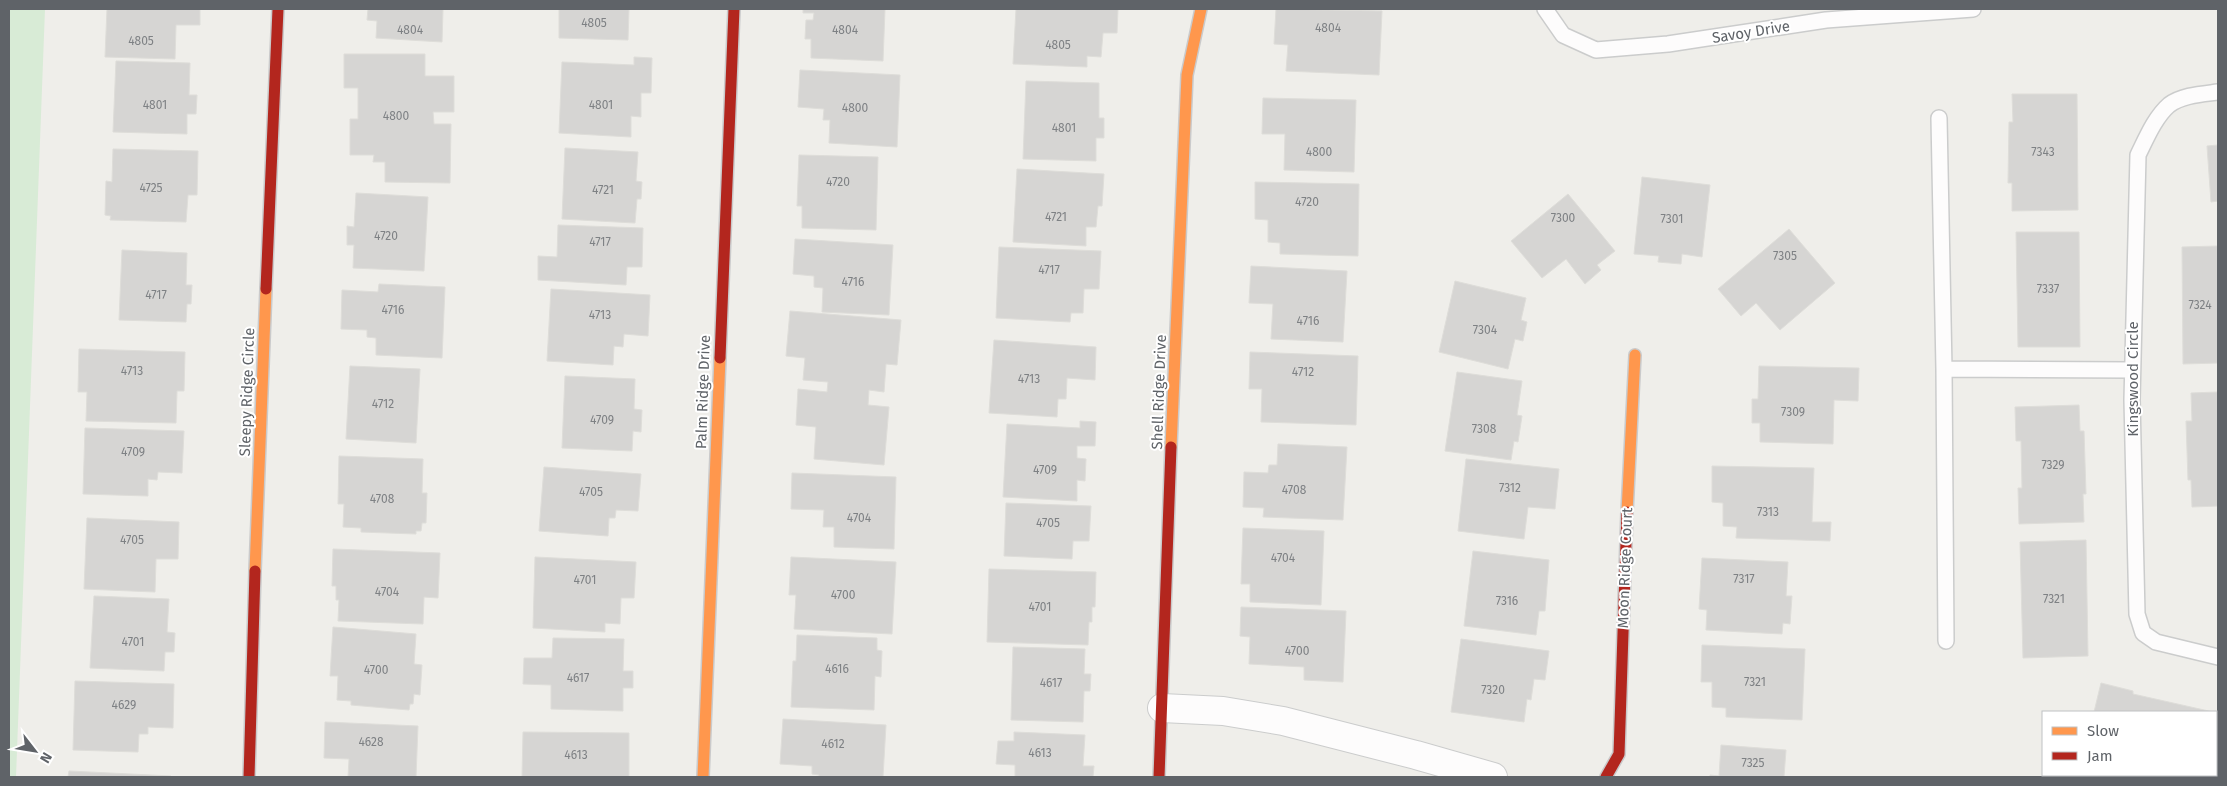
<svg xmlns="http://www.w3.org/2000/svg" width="2227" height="786" viewBox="0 0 2227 786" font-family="'Fira Sans',sans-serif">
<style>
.green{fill:#d8ebd6}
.building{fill:#d6d5d3;stroke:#deddd9}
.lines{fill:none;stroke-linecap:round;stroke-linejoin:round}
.lane-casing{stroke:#cbcccc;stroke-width:18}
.street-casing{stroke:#cbcccc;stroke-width:30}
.slow-casing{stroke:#cacacb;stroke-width:14}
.jam-casing{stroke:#cacacb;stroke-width:14}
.lane{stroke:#fdfcfc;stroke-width:15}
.street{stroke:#fdfcfc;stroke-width:28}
.slow{stroke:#ff974d;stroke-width:11}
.jam{stroke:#b3261e;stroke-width:11}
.labels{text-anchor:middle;stroke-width:4;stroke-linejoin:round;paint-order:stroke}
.number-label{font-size:12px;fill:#7e8184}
.street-label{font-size:15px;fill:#5f6368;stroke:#fff}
</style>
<rect width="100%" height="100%" fill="#efeeea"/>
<path class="green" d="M9 9H45L16 777H9Z"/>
<path class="building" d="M107 9H200V25H176L175 59 105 57Z
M368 9H443L442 42 376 38 377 21 367 20Z
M559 9H629L628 40 559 38Z
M803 9H885L883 61 811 58V39H805L806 20H813L814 13H803Z
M1016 9H1118L1117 33H1103L1101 57 1087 56V67L1013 64Z
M1276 9 1382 11 1379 75 1286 71 1288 45 1274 44Z
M344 54H425V76H454V112H433L434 124H451L450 183 385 182V162H373L374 155H350V119H358V88H344Z
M634 57 652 58 651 93H641V117L631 116V137L559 133 562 62 634 65Z
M116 61 190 63 189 95H197L196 114H187V134L113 132Z
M800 70 900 75 897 147 829 143 830 120H823L824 109 798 107Z
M1026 81 1099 83V118H1104V138H1096V161L1023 159Z
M2012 94H2077L2078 210 2012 211V183H2008L2009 122H2013Z
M1263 98 1356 100 1354 172 1284 170 1285 134H1262Z
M2218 145V201L2211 202 2207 146Z
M565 148 638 152 636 181 642 182 641 199H637L635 223 562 219Z
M113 149 198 151 197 195H188L186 222 110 220 111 216 105 215 106 181 112 182Z
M799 155 878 157 876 230 802 228V206H797Z
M1017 169 1104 174 1102 206H1098L1096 227H1086V246L1013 242Z
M1642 177 1710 185 1702 257 1682 254 1681 264 1658 262 1659 256 1634 254Z
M1255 182 1359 184 1358 256 1280 254V243L1268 242V220L1255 219Z
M356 193 428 197 424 271 353 268 354 245H347V226L354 227Z
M1568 194 1615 251 1597 265 1601 270 1585 284 1566 259 1542 278 1511 241Z
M558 225 643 228 642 267H627L626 285 538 280V256L557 257Z
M1789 229 1835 283 1780 330 1756 303 1741 316 1718 289Z
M2016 232H2079L2080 347H2018Z
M795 239 893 245 889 315 822 312 823 288 814 287V276L793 274Z
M2218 246V363L2183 364 2182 247Z
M999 247 1101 251 1099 289H1084L1083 313H1071L1070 322 996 318Z
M122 250 187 253 186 285H192L191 304H187L186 322 119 320Z
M1251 266 1347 271 1343 342 1271 339 1273 304 1249 303Z
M1455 281 1526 298 1521 320 1527 322 1523 341 1515 339 1508 369 1439 352Z
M379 284 445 287 442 358 376 355V338L367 337V330L341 329 342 290 378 292Z
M551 289 650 295 648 336 624 334 623 347 614 346 613 365 547 361Z
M790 311 901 320 897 365 886 364 884 392 869 390 868 405 889 407 884 465 814 459 816 427 796 425 798 389 827 392 828 382 803 380 805 358 786 356Z
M994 340 1096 347 1095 380 1067 378 1066 399H1058L1057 417 989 413Z
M79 349 185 352 184 391H177L176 423 86 421 87 392H78Z
M1250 352 1358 356 1356 425 1261 422 1262 389H1249Z
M350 366 420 369 416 443 346 439Z
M1759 366 1859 368 1858 401 1834 400 1833 444 1760 442V423H1752V399H1758Z
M1457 372 1522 381 1517 415 1522 416 1518 442 1514 441 1511 460 1445 451Z
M565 376 635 379 634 409 642 410 641 432 633 431 632 451 562 448Z
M2218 392V506L2192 507 2191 480H2188L2186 421H2192L2191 393Z
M2079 405 2080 431H2084L2086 494H2083L2084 522 2019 524 2018 488H2022L2021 441H2016L2015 407Z
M1080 421 1096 422 1095 446H1077V458L1086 459 1085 481 1077 480V501L1003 497 1007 424 1080 428Z
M85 428 184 431 182 473 158 472 157 480 148 479V496L83 494Z
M1278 444 1347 447 1343 520 1263 517 1264 508 1243 507 1244 472 1268 473 1269 465H1277Z
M339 456 423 459 422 493H427L426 523H422L421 531H416V534L361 532V528L343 527 344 504H338Z
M1466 459 1559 469 1555 509 1528 507 1524 539 1458 531Z
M1712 466 1814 468 1812 522H1831L1830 541 1736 538 1737 527 1723 526V503L1712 502Z
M544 467 641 474 638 511 616 510 615 518H609L608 536 539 531Z
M792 473 896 477 894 549 834 547V527H823L824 510 791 509Z
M1006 503 1091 506 1089 541H1073L1072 559 1004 556Z
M87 518 179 522 178 559H156L155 592 84 589Z
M1243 528 1324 531 1321 605 1250 602V584H1241Z
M2086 540 2088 656 2023 658 2020 542Z
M333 549 440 553 438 598 424 597 423 624 338 621 339 600H336V586H332Z
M1473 551 1549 560 1545 611H1539L1536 635 1464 626Z
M535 557 636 562 634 598H621L620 624 605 623V632L533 628Z
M791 557 896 562 892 634 794 629 796 595H789Z
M1702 558 1788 562 1786 596H1792L1790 624 1783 623 1782 634 1706 630 1707 610 1699 609Z
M989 569 1096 572 1095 607H1092V622H1089L1088 645 987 642Z
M94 596 169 599 167 632 175 633 174 652H165L164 671 90 668Z
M1241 607 1346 611 1343 682 1304 680V667L1249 664 1250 637 1240 636Z
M333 627 416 634 414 664 422 665 420 695 414 694 413 704H410L409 710 351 705V701L337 700 338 676H330Z
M797 635 877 638V650L882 651 881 677 875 676 874 710 791 707 793 661H796Z
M553 638 624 639 623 671H633V688H623V711L551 709V685L523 684 524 658H552Z
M1461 639 1549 651 1545 680 1534 679 1531 700 1527 699 1524 722 1451 712Z
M1702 645 1805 649 1802 720 1726 717V708L1712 707V682H1701Z
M1013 647 1085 649 1084 674H1091L1090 691H1084L1083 722 1011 720Z
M75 681 174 684 173 728 148 727V734H139L138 752 73 750Z
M2101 683 2133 691V694L2213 712H2094Z
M783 719 886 725 883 777H819V775L812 774V766L780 764Z
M325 722 418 726 416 777H348L349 759 324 758Z
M523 732 629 733V777H522Z
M1014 732 1085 735 1083 766H1094L1093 777H1015V765L996 764 998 741H1014Z
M1721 745 1786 750 1784 777H1710V775L1719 776Z
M69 771 171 776V777H68Z"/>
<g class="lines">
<g class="lane-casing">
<path id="lane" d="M1545 9 1563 35 1596 50 1668 44 1826 20 1973 9
M2218 92C2203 94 2182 95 2169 105 2155 117 2146 139 2138 155L2132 400 2137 614 2143 633 2156 642 2218 657
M1939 118 1944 369
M1946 641 1944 369 2132 370"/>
</g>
<g class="street-casing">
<path id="street" d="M1162 708 1223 711 1283 721 1416 755 1493 777"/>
</g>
<g class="slow-casing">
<path id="slow" d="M1171 447 1187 75 1201 9
M1627 512 1635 355
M255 571 266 289
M703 777 720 358"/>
</g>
<g class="jam-casing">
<path id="jam" d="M266 289 278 9
M720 358 734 9
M249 777 255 571
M1159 777 1171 447
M1606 777 1619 754 1627 512"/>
</g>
<use href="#lane" class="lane"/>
<use href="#street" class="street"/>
<use href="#slow" class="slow"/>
<use href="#jam" class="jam"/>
</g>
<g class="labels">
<g class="number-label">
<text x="594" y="27">4805</text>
<text x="1328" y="32">4804</text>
<text x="410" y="34">4804</text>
<text x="845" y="34">4804</text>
<text x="141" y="45">4805</text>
<text x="1058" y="49">4805</text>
<text x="155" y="109">4801</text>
<text x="601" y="109">4801</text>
<text x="855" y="112">4800</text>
<text x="396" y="120">4800</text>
<text x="1064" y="132">4801</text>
<text x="1319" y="156">4800</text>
<text x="2043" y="156">7343</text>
<text x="838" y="186">4720</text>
<text x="151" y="192">4725</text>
<text x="603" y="194">4721</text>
<text x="1307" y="206">4720</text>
<text x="1056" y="221">4721</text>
<text x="1563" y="222">7300</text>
<text x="1672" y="223">7301</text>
<text x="386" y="240">4720</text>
<text x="600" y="246">4717</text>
<text x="1785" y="260">7305</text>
<text x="1049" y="274">4717</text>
<text x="853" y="286">4716</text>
<text x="2048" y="293">7337</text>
<text x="156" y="299">4717</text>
<text x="2200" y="309">7324</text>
<text x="393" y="314">4716</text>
<text x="600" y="319">4713</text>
<text x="1308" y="325">4716</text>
<text x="1485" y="334">7304</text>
<text x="132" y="375">4713</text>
<text x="1303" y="376">4712</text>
<text x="1029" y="383">4713</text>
<text x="383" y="408">4712</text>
<text x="1793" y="416">7309</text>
<text x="602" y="424">4709</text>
<text x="1484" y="433">7308</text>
<text x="133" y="456">4709</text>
<text x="2053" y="469">7329</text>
<text x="1045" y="474">4709</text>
<text x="1510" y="492">7312</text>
<text x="1294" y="494">4708</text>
<text x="591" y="496">4705</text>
<text x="382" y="503">4708</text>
<text x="1768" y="516">7313</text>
<text x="859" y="522">4704</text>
<text x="1048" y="527">4705</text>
<text x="132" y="544">4705</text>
<text x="1283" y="562">4704</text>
<text x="1744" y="583">7317</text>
<text x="585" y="584">4701</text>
<text x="387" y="596">4704</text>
<text x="843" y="599">4700</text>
<text x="2054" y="603">7321</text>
<text x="1507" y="605">7316</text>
<text x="1040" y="611">4701</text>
<text x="133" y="646">4701</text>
<text x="1297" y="655">4700</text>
<text x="837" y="673">4616</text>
<text x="376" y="674">4700</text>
<text x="578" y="682">4617</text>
<text x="1755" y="686">7321</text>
<text x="1051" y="687">4617</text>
<text x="1493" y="694">7320</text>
<text x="124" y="709">4629</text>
<text x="371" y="746">4628</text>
<text x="833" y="748">4612</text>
<text x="1040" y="757">4613</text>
<text x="576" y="759">4613</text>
<text x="1753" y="767">7325</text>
</g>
<g class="street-label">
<text transform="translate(1751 32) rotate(-9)" y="5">Savoy Drive</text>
<text transform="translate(2133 379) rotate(-90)" y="5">Kingswood Circle</text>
<text transform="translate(247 392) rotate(-88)" y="5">Sleepy Ridge Circle</text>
<text transform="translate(703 392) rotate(-88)" y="5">Palm Ridge Drive</text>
<text transform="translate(1159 392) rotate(-88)" y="5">Shell Ridge Drive</text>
<text transform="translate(1625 568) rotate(-88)" y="5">Moon Ridge Court</text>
</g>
</g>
<rect width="2227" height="786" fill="none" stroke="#5f6368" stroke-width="20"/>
<rect x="2042" y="711" width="175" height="65" fill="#ffffff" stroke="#bfc1c3"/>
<rect x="2052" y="727" width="25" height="8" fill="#ff974d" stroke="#bfc1c3"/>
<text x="2087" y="736" font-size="15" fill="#5f6368">Slow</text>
<rect x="2052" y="752" width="25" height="8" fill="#b3261e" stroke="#bfc1c3"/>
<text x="2087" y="761" font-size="15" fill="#5f6368">Jam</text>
<g transform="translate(35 751) rotate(121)" stroke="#ffffff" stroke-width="4" paint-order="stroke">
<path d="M0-4L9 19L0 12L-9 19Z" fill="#5f6368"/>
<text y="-8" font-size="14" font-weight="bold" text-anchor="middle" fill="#5f6368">N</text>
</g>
</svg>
